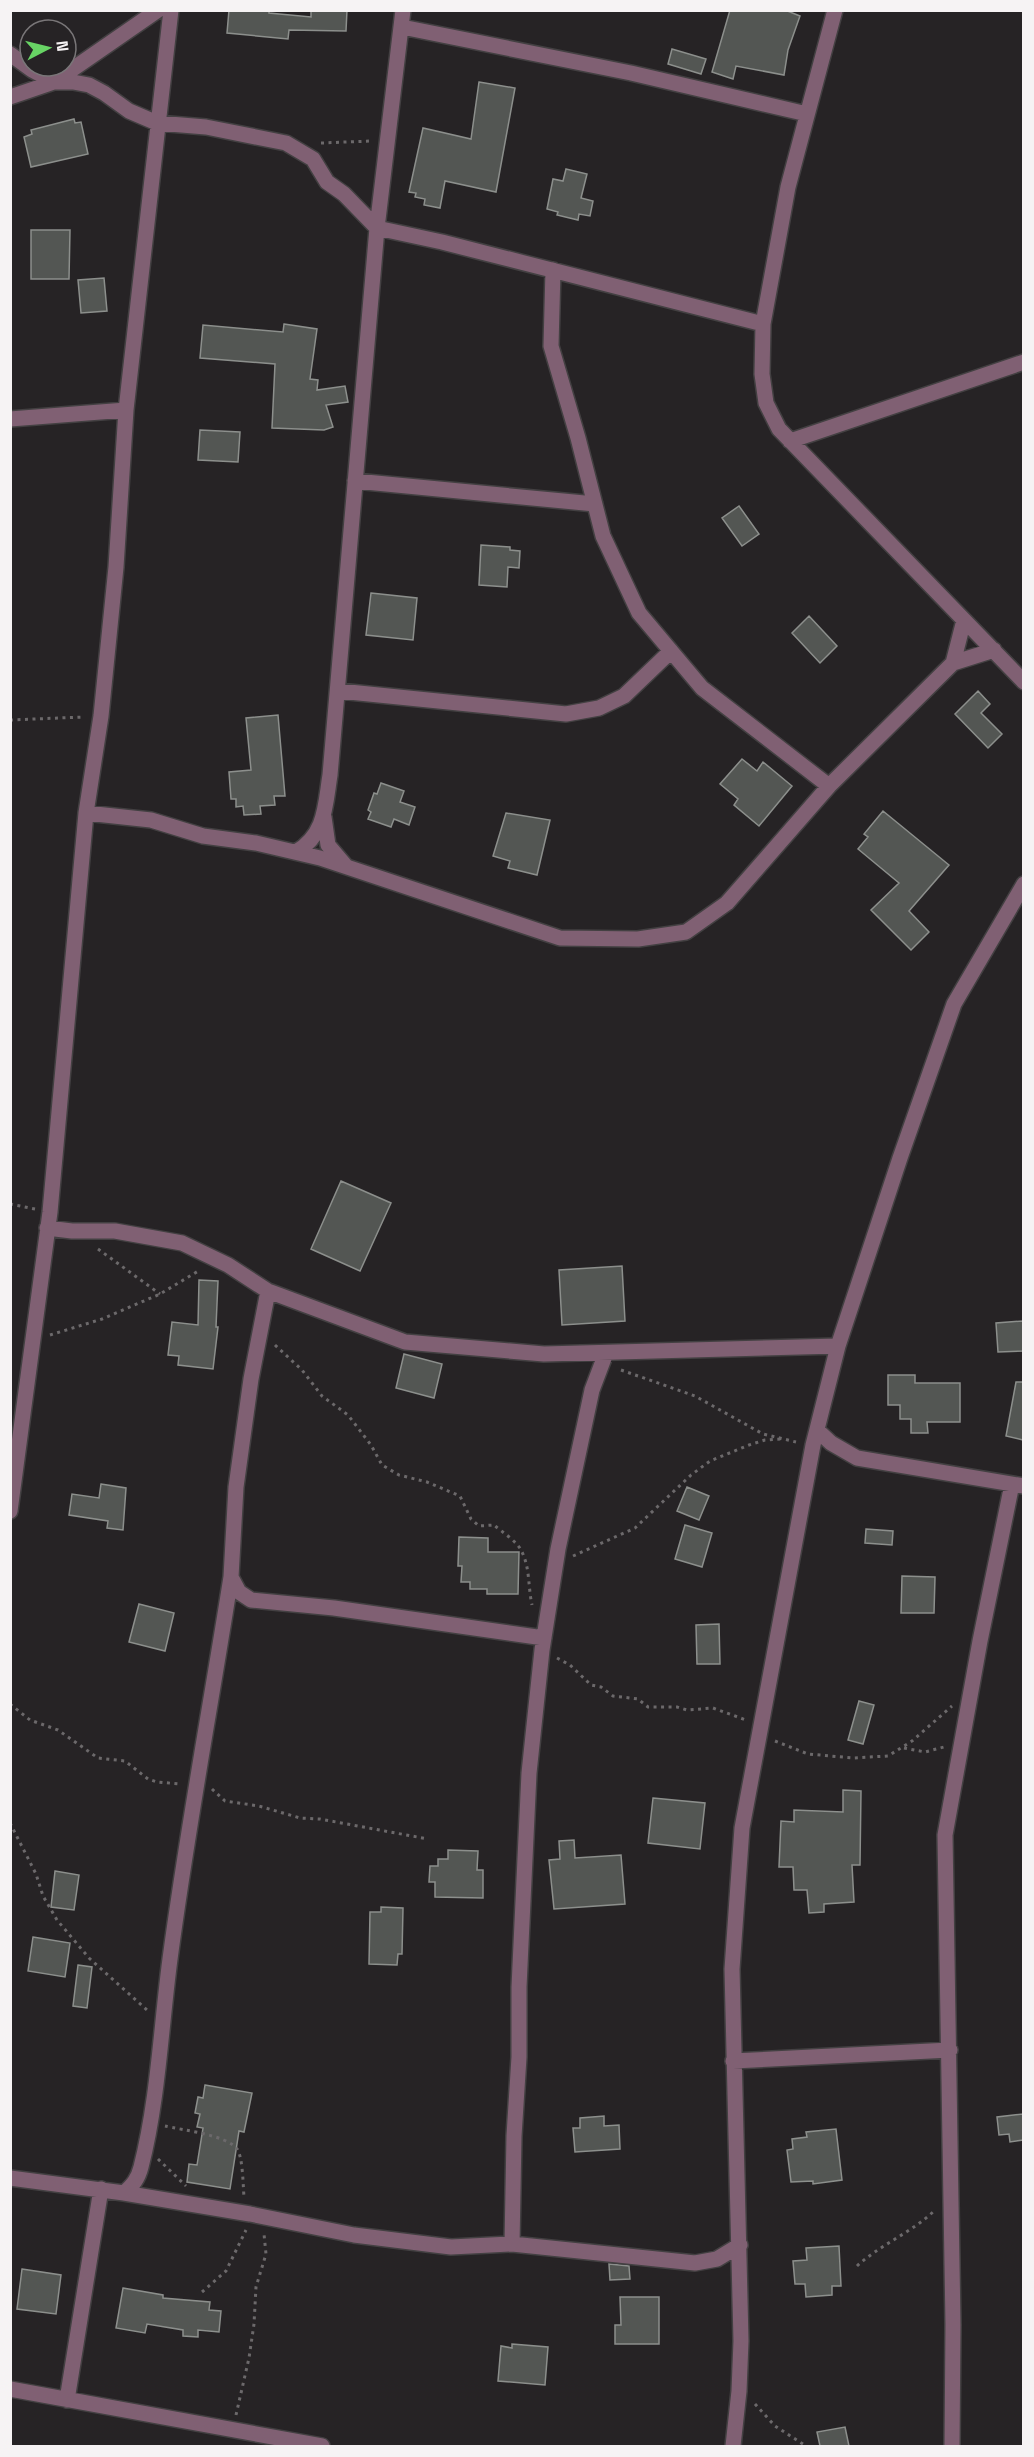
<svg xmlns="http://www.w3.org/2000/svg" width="1034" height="2457" viewBox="0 0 1034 2457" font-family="'Space Grotesk',sans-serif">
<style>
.building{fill:#535653;stroke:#8c8f8c;stroke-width:1.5}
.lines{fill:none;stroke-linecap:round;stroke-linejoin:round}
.minor-casing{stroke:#434042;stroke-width:18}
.path{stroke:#6c696b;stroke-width:3;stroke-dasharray:3 4.5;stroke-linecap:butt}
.minor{stroke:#806073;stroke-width:15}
</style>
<rect width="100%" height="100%" fill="#262325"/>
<path class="building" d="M229 10H269V13L311 17V10H347L346 31 289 30 288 39 227 33Z
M730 10H785L800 16 788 50 784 75 736 66 733 79 712 72Z
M672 49 706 59 701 74 668 64Z
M479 82 515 88 496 192 445 181 440 208 424 205 425 199 415 197 416 193 409 192 423 128 471 139Z
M74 119 75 123 81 122 88 154 31 167 24 137 32 134 31 130Z
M566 169 587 174 581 198 593 201 590 216 579 214 578 220 557 215 558 212 547 209 553 179 563 181Z
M31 230H70L69 279H31Z
M104 278 107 311 81 313 78 280Z
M284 324 317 329 310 379 318 380 317 390 345 386 348 402 326 405 333 427 324 430 272 428 275 364 200 358 203 325 283 332Z
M200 430 240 432 238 462 198 460Z
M739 506 759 534 742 546 722 518Z
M481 545 510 547V550L520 551 519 568 508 567 507 587 479 585Z
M371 593 417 598 413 640 366 635Z
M809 616 837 646 820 663 792 633Z
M978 691 990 704 981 713 1002 734 988 748 955 714Z
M278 715 285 796H274L275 805 260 806 261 814 244 815 243 806 236 807V799H231L229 772 251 770 246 718Z
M742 759 757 771 763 762 792 786 759 826 734 805 738 799 720 784Z
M381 783 404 791 400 802 415 807 409 825 394 819 391 827 368 819 371 812 368 810 374 793 377 794Z
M883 811 949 865 909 911 929 932 911 950 871 910 899 883 858 849 868 837 864 834Z
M506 813 550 820 537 875 508 868 510 861 493 856Z
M341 1181 391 1203 360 1271 311 1249Z
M622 1266 625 1321 562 1325 559 1270Z
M199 1280 218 1281 216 1327H218L213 1369 178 1365 179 1356 168 1355 172 1322 198 1325Z
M1023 1321V1351L998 1352 996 1323Z
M404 1354 442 1364 434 1398 396 1388Z
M888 1375H915V1383H960V1422H927L928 1433H911V1419H900V1405H888Z
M1016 1382H1023V1440L1006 1436Z
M101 1484 126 1488 123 1530 107 1528 108 1521 69 1515 72 1494 99 1498Z
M687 1487 709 1496 699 1520 677 1511Z
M685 1525 712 1533 702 1567 675 1559Z
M866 1529 893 1531 892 1545 865 1543Z
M459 1537 488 1538V1552H519L518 1594H487V1589H470V1582H461L462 1566H458Z
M902 1576 935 1577 934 1613H901Z
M139 1604 174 1613 165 1651 129 1642Z
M719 1624 720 1664H697L696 1625Z
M859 1701 874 1705 863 1744 848 1740Z
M843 1790 861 1791 860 1865H852L854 1902 824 1904V1912L809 1913 807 1890H794L793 1867H779L781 1821 794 1822V1810L843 1812Z
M653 1798 705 1803 700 1849 648 1843Z
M574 1840 575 1858 621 1855 625 1904 554 1909 549 1860 560 1859 559 1841Z
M448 1850 478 1851 477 1870H483V1898L435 1897V1882H429L430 1866H438V1859H448Z
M55 1871 79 1875 74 1910 51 1907Z
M381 1907 403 1908 402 1954H398L397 1965 369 1964 370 1912H381Z
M33 1937 70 1943 65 1977 28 1971Z
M78 1965 92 1967 87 2008 73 2006Z
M205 2085 252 2093 244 2132 239 2131 230 2189 187 2182 189 2164 197 2165 203 2128 197 2127 200 2114 195 2113 198 2097 203 2098Z
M1023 2114V2140L1010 2142 1009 2134 999 2135 997 2117Z
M604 2116V2126L619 2125 620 2149 575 2152 573 2128H580V2118Z
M836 2129 842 2180 813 2184V2181L791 2182 787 2150 793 2149 792 2139 807 2137 806 2132Z
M839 2246 841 2286H832V2295L806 2297 805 2284H795L793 2261 807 2260 806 2248Z
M609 2264 629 2266 630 2279 610 2280Z
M22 2269 61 2275 56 2314 17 2309Z
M123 2288 163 2295V2298L210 2302 209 2310 221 2311 219 2332 198 2330V2337L183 2336V2330L147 2324 145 2333 116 2328Z
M620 2297H659V2344H615V2325H621Z
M512 2344 548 2347 545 2385 498 2381 501 2346 512 2348Z
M845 2427 849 2446H820L817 2432Z"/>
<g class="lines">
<g class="minor-casing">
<path id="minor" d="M835 10 788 187 763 324 762 374 766 403 779 429 1024 682
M402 27 631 73 807 114
M10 54 32 70 54 82H73L89 85 104 93 129 111 157 123 206 127 286 143 313 159 327 182 344 194 377 228 442 242 763 324
M10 97 54 82 158 10
M553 270 551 346 578 438 603 536 639 613 702 688 829 786 953 663 964 620
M10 419 126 410
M790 441 1024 362
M355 481 595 504
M953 663 994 650
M339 691 566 714 599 708 624 696 671 651
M86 813 151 820 203 836 256 843 320 858 560 938 638 939 686 932 727 903 829 786
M324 817 328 845 345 865
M296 852C326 834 325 806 330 775L377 228 403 10
M47 1228 72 1231H115L182 1243 228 1265 268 1291 405 1342 544 1354 838 1346
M268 1291 251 1379 236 1487 231 1577 239 1592 251 1600 334 1608 544 1638
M817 1430 831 1443 857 1458 1024 1486
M10 1511 50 1212 86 813 101 716 116 567 126 410 171 10
M733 2061 950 2050
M10 2178 124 2193 250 2214 354 2235 451 2247 512 2244 695 2263 717 2259 740 2245
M124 2193C133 2185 138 2179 141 2167 158 2101 161 2027 170 1959 187 1831 211 1704 231 1577
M512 2244 514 2136 519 2057V1987L529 1773 542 1650 558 1549 592 1390 606 1353
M10 2389 322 2446
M67 2400 101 2189
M733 2446 739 2391 741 2341 732 1969 742 1828 813 1445 838 1346 900 1158 954 1004 1024 884
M952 2446 953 2325 945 1835 980 1641 1012 1484"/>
</g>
<path class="path" d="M321 143 371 141
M10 720 84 717
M10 1204 35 1209
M98 1249 160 1294
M50 1335 102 1319 160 1294 200 1270
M275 1345 302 1370 322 1396 348 1415 371 1445 382 1465 399 1475 427 1482 460 1496 471 1519 479 1526 494 1525C502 1532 518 1542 522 1552 530 1568 528 1587 532 1605
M621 1370 695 1396 763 1434 796 1442
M573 1556 635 1528 691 1475 710 1461 749 1445 765 1440 781 1439
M557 1658 570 1665 591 1685 601 1687 613 1696 638 1699 648 1707H677L687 1710 713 1708 746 1720
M10 1704 30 1720 58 1730 98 1758 125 1761 148 1779 157 1782 180 1784
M775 1741 808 1754 853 1758 888 1756 912 1741 952 1706
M904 1748 925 1752 944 1747
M212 1789 225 1801 259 1806 300 1818 320 1819 428 1839
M10 1823 36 1874 43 1896 57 1920 89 1958 147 2010
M165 2126C182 2130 227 2135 237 2149 243 2157 243 2186 244 2197
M158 2159 186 2186
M857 2266C881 2244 911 2233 934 2211
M202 2292 226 2271 246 2230
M755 2404 775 2426 806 2446
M236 2415 249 2358 254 2324 256 2287 266 2254 264 2234"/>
<use href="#minor" class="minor"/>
</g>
<rect width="1034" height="2457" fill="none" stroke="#f6f3f4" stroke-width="24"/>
<g transform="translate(48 48) rotate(83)"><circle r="28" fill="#262325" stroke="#797678" stroke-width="1.5"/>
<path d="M0-4.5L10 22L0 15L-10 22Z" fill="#68d465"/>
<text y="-9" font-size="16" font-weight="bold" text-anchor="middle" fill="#f6f3f4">N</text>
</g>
</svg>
